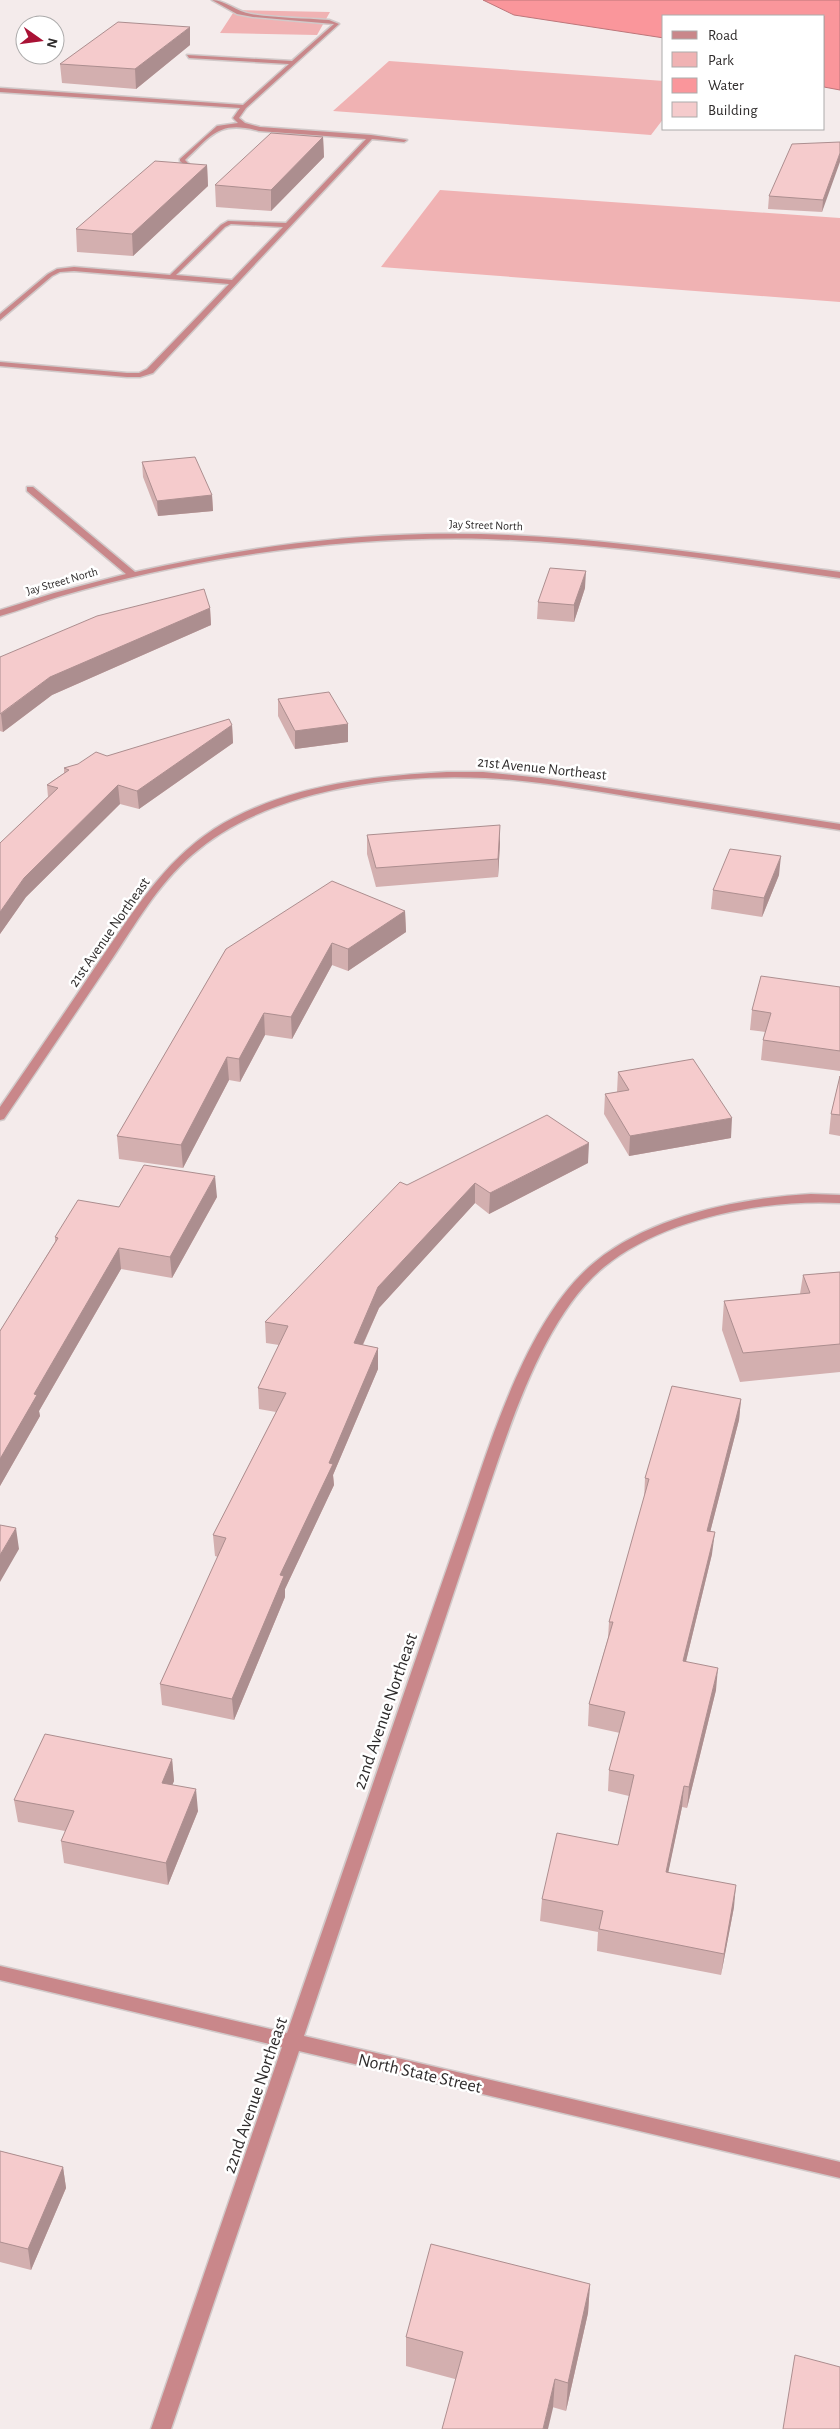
<svg xmlns="http://www.w3.org/2000/svg" width="840" height="2429" viewBox="0 0 840 2429" font-family="'Alegreya Sans',sans-serif">
<style>
.green{fill:#f0b2b3}
.water{fill:#fa969b;stroke:#bd767a}
.lines{fill:none;stroke-linecap:round;stroke-linejoin:round}
.minor-casing{stroke:#d1c9c9;stroke-width:3}
.minor{fill:#c9878a;fill-rule:evenodd}
.wall{fill:#d3afaf}
.shaded-wall{fill:#ac8e8f}
.building{fill:#f5cbcc;stroke:#ac8e8f}
.labels{text-anchor:middle;stroke-width:5;stroke-linejoin:round;paint-order:stroke}
.far-street-label{font-size:12px;fill:#2f2c2c;stroke:#fff}
.street-label{font-size:15px;fill:#2f2c2c;stroke:#fff}
.near-street-label{font-size:18px;fill:#2f2c2c;stroke:#fff}
</style>
<rect width="100%" height="100%" fill="#f4ebeb"/>
<path class="green" d="M235 10 330 12 317 35 220 33Z
M389 61 664 81V118L651 135 333 111Z
M440 190 840 218V302L381 267Z"/>
<path class="water" d="M483 0H840V90L824 87V16H664V38L514 15Z"/>
<g class="lines">
<g class="minor-casing">
<path id="minor" d="M212 0C225 0 237 12 251 14 276 18 304 18 329 20L339 24 246 108 239 118 245 123 260 127 371 135 407 140 404 142 372 139 153 373 140 377H127L0 366V362L127 373H139L147 369 229 284 74 271 60 272 52 276 0 320V314L48 274 57 269 74 267 170 275 221 225 228 221 286 223 366 139 259 131C219 120 212 135 185 160L194 169 191 171 180 161V159L217 126 238 123 233 118 240 108 0 92V88L243 105 289 64 189 58 187 55 292 61 334 24 253 17 237 14ZM231 224 283 227 232 280 176 275 225 227Z
M27 487H33L135 572C231 550 328 536 426 534 565 531 703 554 840 572V578C723 561 606 543 487 539 405 537 322 543 240 556 180 565 120 579 61 596 41 602 21 610 0 616V610L54 593 126 574 27 491Z
M447 772H483L541 778 840 824V830C781 821 722 811 663 802 604 793 544 781 485 778 390 773 265 791 192 855 158 884 135 925 110 962 75 1014 40 1066 4 1119L0 1120V1107C33 1059 66 1011 98 963 132 914 163 862 214 829 282 786 369 776 447 772Z
M811 1194 840 1195V1203C764 1199 664 1218 604 1267 544 1316 510 1425 486 1496 470 1544 454 1592 438 1640 393 1772 348 1904 304 2036L840 2162V2178L299 2051 171 2429H151L282 2047 0 1980V1966L287 2033C333 1901 378 1769 423 1638 439 1591 456 1543 472 1496 497 1422 533 1312 595 1262 651 1216 740 1198 811 1194Z"/>
</g>
<use href="#minor" class="minor"/>
</g>
<path class="wall" d="M190 45 136 89 62 83 60 64Z
M323 137 324 157 271 211 216 207 215 185Z
M840 142 822 212 768 209 769 196Z
M207 165 208 186 133 256 77 252 76 229Z
M142 462 212 495 213 511 158 516 143 477Z
M585 588 574 622 537 619 538 602Z
M210 608 211 625 52 695 3 732 0 731V657Z
M278 699 348 724V742L295 749 278 716Z
M232 725 233 743 139 809 120 804 26 897 0 934V843L48 797 47 785 64 773V768L107 756Z
M367 835 500 843 498 877 376 887 367 854Z
M779 875 762 917 711 909 713 890Z
M405 911 406 932 348 971 332 965 292 1039 265 1035 240 1082 229 1080 183 1168 119 1159 117 1136 226 949Z
M840 987V1071L761 1060 763 1040 765 1032 750 1030 752 1010Z
M618 1072 731 1138 629 1156 604 1114 605 1094 617 1092Z
M840 1076V1136L829 1134 831 1114Z
M588 1163 489 1214 475 1203 379 1308 363 1345 378 1348V1369L333 1475 334 1485 285 1589V1597L234 1720 162 1705 160 1684 218 1557 215 1556 213 1535 276 1412 259 1409 258 1388 279 1345 266 1343 265 1322 407 1185Z
M217 1197 172 1278 121 1269 39 1411 40 1416 0 1486V1331L55 1242V1237L119 1207Z
M840 1272V1372L740 1382 722 1330 724 1301 800 1294 803 1275Z
M741 1399 739 1420 710 1532 712 1554 686 1661 716 1690 687 1808 682 1807 668 1872 734 1907 721 1975 597 1951 598 1932 540 1921 542 1899 618 1845 629 1796 608 1791 609 1770 620 1733 588 1726 589 1704 608 1638 609 1622 644 1500 645 1478Z
M172 1759 174 1781 172 1785 198 1811 168 1885 64 1863 61 1841 65 1831 18 1822 14 1800Z
M0 2151 63 2167 66 2188 31 2270 0 2262Z
M590 2284 588 2313 566 2411 455 2379 406 2366V2337Z"/>
<path class="shaded-wall" d="M190 27V45L136 89 135 69Z
M323 137 324 157 271 211V190Z
M840 153V162L822 212 823 200Z
M207 165 208 186 133 256 132 234Z
M212 495 213 511 158 516 157 501Z
M586 571 585 588 574 622V605Z
M210 608 211 625 52 695 3 732 1 714 50 677Z
M348 724V742L295 749V731Z
M232 725 233 743 139 809 137 791Z
M118 785 120 804 26 897 0 934V912L24 878Z
M500 825V843L498 877V859Z
M781 856 779 875 762 917 764 898Z
M405 911 406 932 348 971V949Z
M332 943V965L292 1039 291 1017Z
M264 1013 265 1035 240 1082 239 1059Z
M227 1057 229 1080 183 1168 181 1145Z
M732 1118 731 1138 629 1156 630 1136Z
M589 1143 588 1163 489 1214 490 1193Z
M215 1176 217 1197 172 1278 170 1257Z
M475 1183V1203L379 1308 354 1364V1343L378 1287Z
M119 1248 121 1269 39 1411 40 1416 0 1486V1459L34 1394Z
M378 1348V1369L333 1475 334 1485 285 1589V1597L234 1720 232 1699 280 1575Z
M741 1399 739 1420 705 1552 707 1531Z
M16 1528 19 1549 0 1582V1555Z
M715 1532 712 1554 681 1682 683 1661Z
M718 1668 716 1690 687 1808 689 1787Z
M172 1759 174 1781 164 1805 162 1783Z
M684 1786 682 1807 664 1893 666 1872Z
M196 1789 198 1811 168 1885 166 1863Z
M736 1885 734 1907 721 1975 724 1954Z
M63 2167 66 2188 31 2270 28 2249Z
M590 2284 588 2313 566 2411 568 2383Z
M555 2379 553 2408 548 2429H543Z"/>
<path class="building" d="M118 22 190 27 135 69 60 64Z
M271 133 323 137 271 190 215 185Z
M840 142V153L823 200 769 196 792 144Z
M155 161 207 165 132 234 76 229Z
M195 457 212 495 157 501 142 462Z
M550 568 586 571 574 605 538 602Z
M204 589 210 608 50 677 0 714V657L97 616Z
M329 692 348 724 295 731 278 699Z
M229 719 232 725 137 791 118 785 24 878 0 912V843L58 788 47 785 69 770 64 768 78 764 96 752 107 756Z
M500 825 498 859 376 868 367 835Z
M730 849 781 856 764 898 713 890Z
M332 881 405 911 348 949 332 943 291 1017 264 1013 239 1059 227 1057 181 1145 117 1136 226 949Z
M761 976 840 987V1051L763 1040 771 1013 752 1010Z
M693 1059 732 1118 630 1136 605 1094 629 1090 618 1072Z
M840 1076V1115L831 1114Z
M547 1115 589 1143 490 1193 475 1183 378 1287 354 1343 378 1348 329 1463 333 1464 280 1575 284 1576 232 1699 160 1684 226 1538 213 1535 286 1393 258 1388 288 1326 265 1322 400 1182 407 1185Z
M144 1165 215 1176 170 1257 119 1248 34 1394 37 1395 0 1459V1331L58 1238 55 1237 78 1200 119 1207Z
M840 1272V1344L743 1353 724 1301 810 1293 803 1275Z
M672 1386 741 1399 707 1531 715 1532 683 1661 718 1668 689 1787 684 1786 666 1872 736 1885 724 1954 599 1929 603 1911 542 1899 557 1833 618 1845 634 1775 609 1770 625 1712 589 1704 613 1622H609L649 1479 645 1478Z
M0 1525 16 1528 0 1555Z
M45 1734 172 1759 162 1783 196 1789 166 1863 61 1841 74 1811 14 1800Z
M0 2151 63 2167 28 2249 0 2242Z
M431 2244 590 2284 568 2383 555 2379 543 2429H442L463 2352 406 2337Z
M795 2355 840 2367V2429H783Z"/>
<g class="labels">
<g class="far-street-label">
<text transform="translate(486 525) rotate(2)" y="4">Jay Street North</text>
<text transform="translate(62 581) rotate(-16)" y="4">Jay Street North</text>
</g>
<g class="street-label">
<text transform="translate(542 768) rotate(6)" y="5">21st Avenue Northeast</text>
<text transform="translate(109 932) rotate(-55)" y="5">21st Avenue Northeast</text>
</g>
<g class="near-street-label">
<text transform="translate(385 1711) rotate(-71)" y="6">22nd Avenue Northeast</text>
<text transform="translate(420 2073) rotate(13)" y="6">North State Street</text>
<text transform="translate(255 2095) rotate(-71)" y="6">22nd Avenue Northeast</text>
</g>
</g>
<rect x="662" y="15" width="162" height="115" fill="#ffffff" stroke="#acabab"/>
<rect x="672" y="31" width="25" height="8" fill="#c9878a" stroke="#acabab"/>
<text x="708" y="40" font-size="15" fill="#2f2c2c">Road</text>
<rect x="672" y="52" width="25" height="15" fill="#f0b2b3" stroke="#acabab"/>
<text x="708" y="65" font-size="15" fill="#2f2c2c">Park</text>
<rect x="672" y="78" width="25" height="15" fill="#fa969b" stroke="#acabab"/>
<text x="708" y="90" font-size="15" fill="#2f2c2c">Water</text>
<rect x="672" y="102" width="25" height="15" fill="#f5cbcc" stroke="#acabab"/>
<text x="708" y="115" font-size="15" fill="#2f2c2c">Building</text>
<g transform="translate(40 40) rotate(104)"><circle r="24" fill="#ffffff" stroke="#acabab"/>
<path d="M0-4L9 19L0 12L-9 19Z" fill="#a91235"/>
<text y="-8" font-size="14" font-weight="bold" text-anchor="middle" fill="#2f2c2c">N</text>
</g>
</svg>
